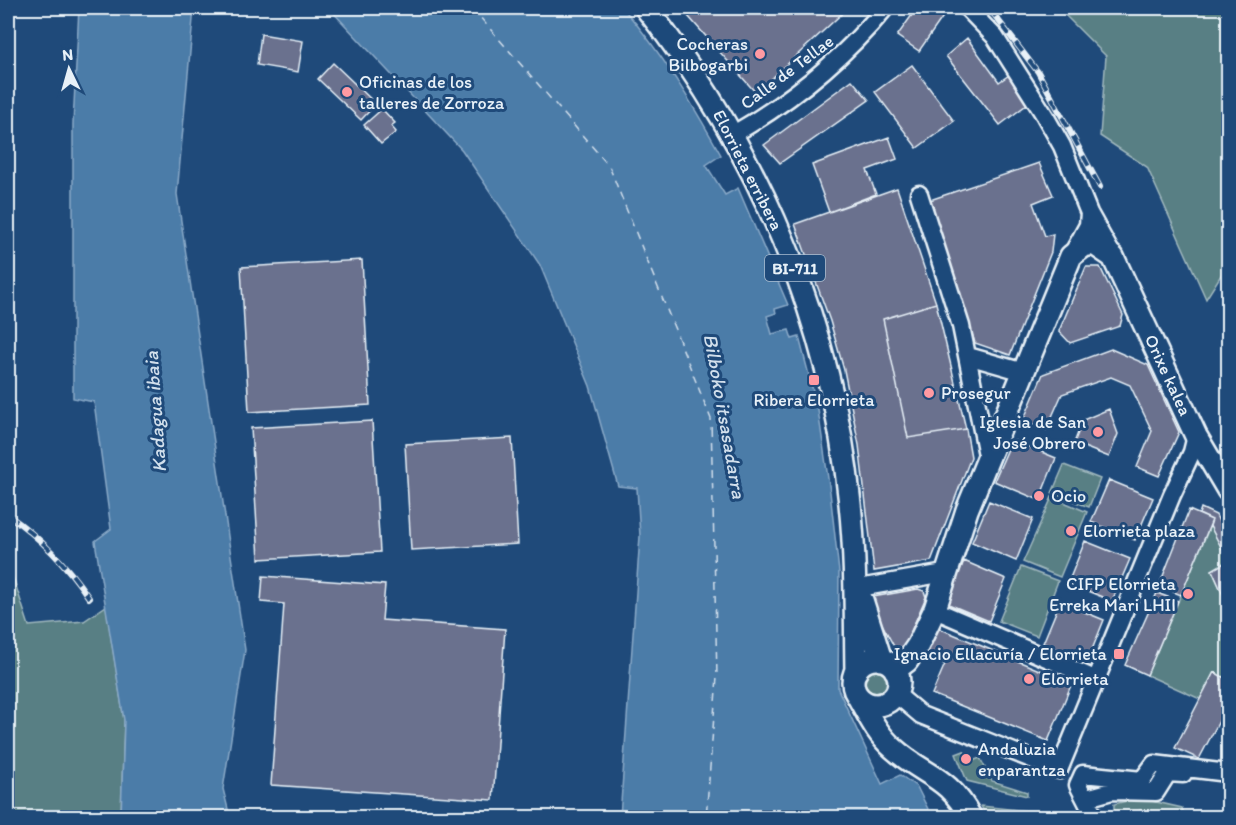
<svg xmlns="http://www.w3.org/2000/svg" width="1236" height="825" viewBox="0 0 1236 825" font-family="Itim,sans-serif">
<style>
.green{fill:#597f84;stroke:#a0b8be;stroke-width:1.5}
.water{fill:#4c7ba8;stroke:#8aaac8;stroke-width:1.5}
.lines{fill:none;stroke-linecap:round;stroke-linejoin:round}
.ferry{stroke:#d1dfec;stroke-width:1.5;stroke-dasharray:8 6;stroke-linecap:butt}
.building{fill:#6a718e;stroke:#e8f1f8;stroke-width:1.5}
.minor-casing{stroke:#e8f1f8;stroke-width:21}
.major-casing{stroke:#e8f1f8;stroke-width:26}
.minor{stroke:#1f4a7a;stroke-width:16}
.major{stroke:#1f4a7a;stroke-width:21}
.rail-casing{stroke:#e8f1f8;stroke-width:6}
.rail{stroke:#1f4a7a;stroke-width:4;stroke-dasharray:11;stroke-linecap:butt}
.poi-dot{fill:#ff9aa2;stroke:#1f4a7a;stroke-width:2}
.labels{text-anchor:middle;stroke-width:6;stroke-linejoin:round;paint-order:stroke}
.shield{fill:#1f4a7a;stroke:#acbfd2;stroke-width:1.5}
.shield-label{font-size:16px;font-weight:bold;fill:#e8f1f8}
.poi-label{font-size:18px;fill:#e8f1f8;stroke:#1f4a7a;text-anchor:start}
.street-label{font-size:18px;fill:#e8f1f8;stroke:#1f4a7a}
.water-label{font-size:20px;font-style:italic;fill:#d1dfec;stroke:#1f4a7a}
</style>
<rect width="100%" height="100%" fill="#1f4a7a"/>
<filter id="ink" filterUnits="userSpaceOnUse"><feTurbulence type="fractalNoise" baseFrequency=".0167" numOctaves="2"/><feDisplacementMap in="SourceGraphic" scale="12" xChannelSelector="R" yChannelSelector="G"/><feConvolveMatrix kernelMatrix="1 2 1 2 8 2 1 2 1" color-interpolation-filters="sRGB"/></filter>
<g filter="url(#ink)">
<path class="green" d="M1058 8H1228V264L1206 299 1147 167 1100 136 1106 56Z
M1064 465 1100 479 1089 507 1052 493Z
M1052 497 1087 512 1060 577 1023 562Z
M1210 526 1228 560 1212 570 1228 606V680L1214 672 1200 699 1147 675Z
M8 562 29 626 84 621 106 606 124 720 121 817H8Z
M1021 567 1058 581 1037 636 999 621Z
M865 682a12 12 0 1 1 24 0a12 12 0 1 1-24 0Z
M964 751 970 762 980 758 992 781 1027 792V796L967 781 956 754Z
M1139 798 1182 808 1184 814 1140 810 1131 817H1114V804Z
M981 806 1037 812 1038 817H987Z"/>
<path class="water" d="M79 8H194L177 194 245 650 223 789 230 817H121L124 720 95 541 111 529 94 402 73 398V124Z
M329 8H623C662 53 692 103 721 155L706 165 725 195 738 188 788 305 775 309 776 313 767 316 772 334 789 330 792 339 799 337 818 410 830 492 839 572 838 689 882 784 900 775 917 787 932 817H620L640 536 637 488 618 486 590 386 540 265 462 150Z"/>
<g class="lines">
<path class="ferry" d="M472 8 609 166 711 419 717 677 706 818"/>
</g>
<path class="building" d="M697 8H848L756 93 688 16Z
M917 8H949L919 51 897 36Z
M261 34 303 41 298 72 257 65Z
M967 38 999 82 1012 73 1030 102 1000 125 946 56Z
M333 63 376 104 361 120 318 79Z
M912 65 954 121 917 148 875 92Z
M852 80 869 100 780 163 764 145Z
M382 109 395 123 391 126 396 132 381 144 364 125Z
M889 137 897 159 867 170 876 194 829 212 812 165Z
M1039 163 1053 195 1033 203 1045 236 1053 234 1051 252 1010 355 975 343 930 200Z
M897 188 936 303 883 319 908 438 966 429 971 457 931 561 874 571 859 445 844 370 830 321 795 224Z
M362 260 370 405 249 412 241 267Z
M1086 267H1100L1123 315 1120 326 1070 343 1059 331Z
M936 303 966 429 908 438 883 319Z
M1111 349 1148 365 1179 432 1159 476 1137 467 1152 431 1130 385 1111 377 1062 394 1046 430 1023 421 1043 374Z
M1109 409 1118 434 1109 457 1074 443 1083 420Z
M372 421 380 552 259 559 251 428Z
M512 438 518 544 411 550 405 444Z
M1012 440 1056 458 1039 500 994 481Z
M1109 480 1153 498 1135 540 1091 522Z
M989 501 1033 519 1016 561 972 542Z
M1201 508 1216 515 1228 541V560L1210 526 1212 520 1199 514Z
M1189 510 1212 520 1181 595 1159 586Z
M1085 541 1130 559 1112 601 1068 583Z
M964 561 1006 579 989 621 946 603Z
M1228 561V606L1212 570Z
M263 576 385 585 382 620 505 629 493 800 271 785 284 604 261 602Z
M918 589 924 591 926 597 902 652 898 654 872 605 873 597Z
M1157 593 1178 601 1147 675 1125 665Z
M1060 602 1104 620 1087 662 1043 643Z
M936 627 1044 672 1046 667 1074 678 1048 741 932 694 945 664 925 656Z
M1214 672 1228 680V709L1226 708 1199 759 1175 748Z"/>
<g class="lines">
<g class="minor-casing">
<path id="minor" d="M967 8 995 37 1045 116 1062 146 1089 213 1113 256
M732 135C791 101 842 60 885 8
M919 194 961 326 988 460
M1071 256 1088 225 1089 213
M968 356 1024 372
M859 588 945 573
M936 604 942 613 1095 679
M896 694 921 715 1059 770
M1059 770 1172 495 1192 452 1196 436
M1087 798 1112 791 1156 792 1168 773 1183 774
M1095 818 1078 785 1083 774 1142 780 1154 764 1228 773"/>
</g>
<g class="major-casing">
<path id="major" d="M646 8C759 150 832 323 850 504 856 560 855 616 856 672
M862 600 881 660
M853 682a23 23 0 1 1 46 0a23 23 0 1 1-46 0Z
M895 670 907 661 918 645 935 609 967 510 1071 256 1084 246 1094 244 1113 257 1196 436 1228 490
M857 695C868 714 876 733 893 748 925 777 947 774 971 818"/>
</g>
<use href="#minor" class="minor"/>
<use href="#major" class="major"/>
<g class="rail-casing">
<path id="rail" d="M989 8 1038 72 1100 187
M8 515C41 538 67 565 89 598"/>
</g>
<use href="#rail" class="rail"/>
</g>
</g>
<g class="poi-dot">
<circle cx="760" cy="54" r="6"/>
<circle cx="347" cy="92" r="6"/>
<rect x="808" y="374" width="12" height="12" rx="3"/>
<circle cx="929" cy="393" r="6"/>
<circle cx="1098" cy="432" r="6"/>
<circle cx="1039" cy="496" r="6"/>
<circle cx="1071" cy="531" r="6"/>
<circle cx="1188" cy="594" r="6"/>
<rect x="1113" y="648" width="12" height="12" rx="3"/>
<circle cx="1029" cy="679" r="6"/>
<circle cx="966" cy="759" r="6"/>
</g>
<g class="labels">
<rect class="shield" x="765" y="255" width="60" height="26" rx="4.5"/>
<g class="shield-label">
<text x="795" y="274">BI-711</text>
</g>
<g class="poi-label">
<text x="748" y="50" text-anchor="end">Cocheras<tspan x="748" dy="21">Bilbogarbi</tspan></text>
<text x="359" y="88">Oficinas de los<tspan x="359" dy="21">talleres de Zorroza</tspan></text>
<text x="941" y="399">Prosegur</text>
<text x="814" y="406" text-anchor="middle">Ribera Elorrieta</text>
<text x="1086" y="428" text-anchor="end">Iglesia de San<tspan x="1086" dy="21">José Obrero</tspan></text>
<text x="1051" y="502">Ocio</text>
<text x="1083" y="537">Elorrieta plaza</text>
<text x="1176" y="590" text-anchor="end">CIFP Elorrieta<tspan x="1176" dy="21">Erreka Mari LHII</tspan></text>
<text x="1107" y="660" text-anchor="end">Ignacio Ellacuría / Elorrieta</text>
<text x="1041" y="685">Elorrieta</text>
<text x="978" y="755">Andaluzia<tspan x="978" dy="21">enparantza</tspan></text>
</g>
<g class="street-label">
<text transform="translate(787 72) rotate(-37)" y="6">Calle de Tellae</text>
<text transform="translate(748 170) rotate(63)" y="6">Elorrieta erribera</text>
<text transform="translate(1168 375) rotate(65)" y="6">Orixe kalea</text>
</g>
<g class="water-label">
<text transform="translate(155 412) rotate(-94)" y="7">Kadagua ibaia</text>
<text transform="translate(725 416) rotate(80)" y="7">Bilboko itsasadarra</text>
</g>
</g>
<rect width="1236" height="825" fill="none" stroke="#1f4a7a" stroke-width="30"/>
<rect x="15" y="15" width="1206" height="795" fill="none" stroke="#e8f1f8" stroke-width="2" filter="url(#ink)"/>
<g transform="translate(69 69) rotate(355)" stroke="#1f4a7a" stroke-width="4.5" paint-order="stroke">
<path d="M0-4.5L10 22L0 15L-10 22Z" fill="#e8f1f8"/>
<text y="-9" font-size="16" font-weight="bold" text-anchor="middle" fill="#e8f1f8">N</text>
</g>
</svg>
